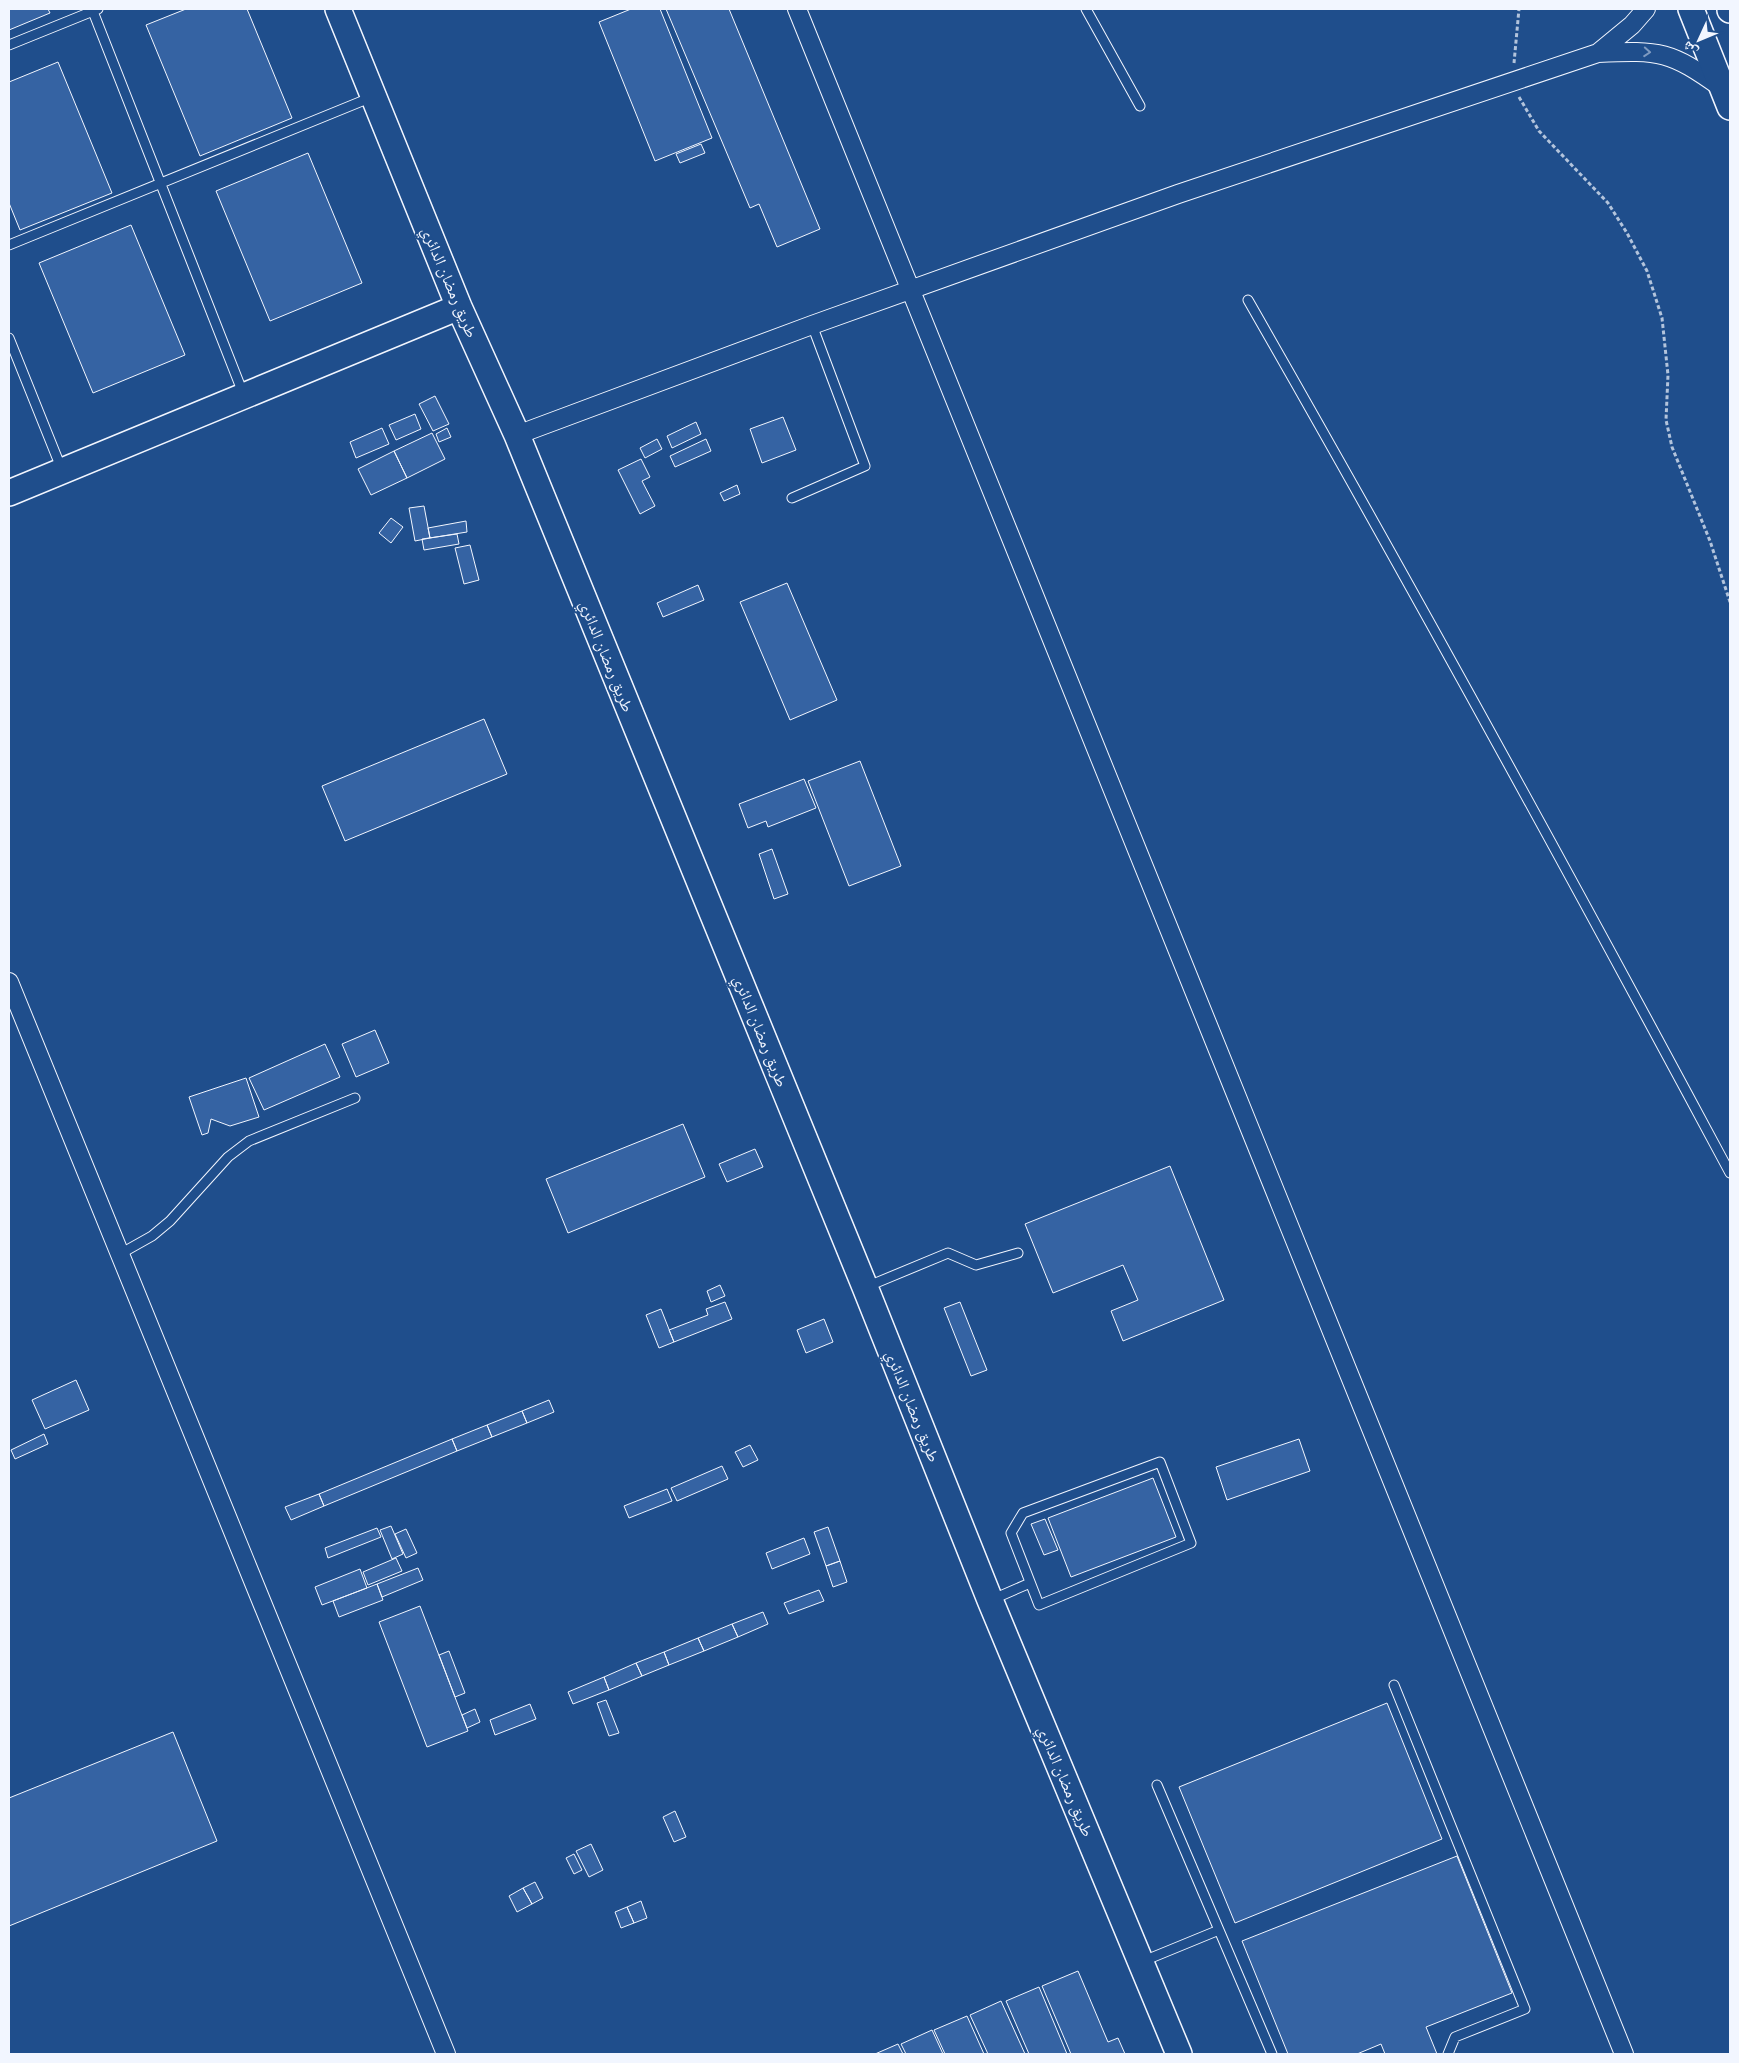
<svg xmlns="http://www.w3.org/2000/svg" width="1739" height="2063" viewBox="0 0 1739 2063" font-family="'Archivo Narrow','Noto Naskh Arabic',sans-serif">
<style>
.building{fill:#3563a3;stroke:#f2f6ff}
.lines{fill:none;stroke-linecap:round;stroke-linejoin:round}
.lane-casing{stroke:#f2f6ff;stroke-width:11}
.street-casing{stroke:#f2f6ff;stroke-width:20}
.secondary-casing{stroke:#f2f6ff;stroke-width:28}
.path{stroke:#b3c4dc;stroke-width:3;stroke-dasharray:4 2.5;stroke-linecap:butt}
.lane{stroke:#1f4e8c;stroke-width:9}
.street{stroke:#1f4e8c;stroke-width:18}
.secondary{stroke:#1f4e8c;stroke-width:25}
.oneway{stroke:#7e9ac0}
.labels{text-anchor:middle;stroke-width:4;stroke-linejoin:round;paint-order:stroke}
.street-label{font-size:16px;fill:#f2f6ff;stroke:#1f4e8c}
</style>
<rect width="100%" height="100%" fill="#1f4e8c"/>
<path class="building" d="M9 9H48L50 13 9 30Z
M186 9H247L292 118 200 156 146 25Z
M631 9H660L712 138 655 161 599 22Z
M666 9H729L820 229 777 247 759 204 750 208Z
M58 62 112 193 20 230 9 203V82Z
M701 144 705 153 680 163 676 154Z
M308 153 362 283 270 321 216 191Z
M131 225 185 355 93 393 39 263Z
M435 396 449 424 433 431 419 404Z
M415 414 421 429 396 440 389 425Z
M783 417 796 450 762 463 750 429Z
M696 422 701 434 672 448 667 436Z
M382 428 389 444 356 458 350 442Z
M447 428 451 437 439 442 436 434Z
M432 433 445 459 407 478 394 451Z
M657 439 662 449 645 458 640 448Z
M706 439 711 451 675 467 670 456Z
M394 451 407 478 371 495 358 469Z
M641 459 650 477 642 481 655 506 640 514 618 470Z
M737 485 740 494 724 501 720 493Z
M424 506 430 538 415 541 409 508Z
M391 518 403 527 391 543 379 533Z
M466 521 467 532 430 538 428 528Z
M457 534 459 544 424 550 422 539Z
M470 545 479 580 464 584 455 548Z
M787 583 837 700 790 720 740 602Z
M698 585 704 600 663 617 657 603Z
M484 719 507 774 345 841 322 786Z
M860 761 901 866 849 886 808 781Z
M804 779 816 808 768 827 766 821 748 828 739 804Z
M772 849 788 894 774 899 759 854Z
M375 1030 389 1063 356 1077 342 1044Z
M325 1044 340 1077 264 1110 249 1078Z
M246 1078 259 1117 230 1126 211 1119 208 1133 202 1135 189 1097Z
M683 1124 705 1177 568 1233 546 1179Z
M755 1149 763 1167 727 1182 719 1164Z
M1170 1166 1224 1300 1123 1341 1111 1311 1138 1300 1123 1265 1053 1293 1025 1224Z
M720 1285 725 1296 711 1302 707 1291Z
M725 1302 732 1319 674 1342 669 1330 708 1315 706 1309Z
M960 1302 987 1370 971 1376 944 1308Z
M661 1309 674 1342 659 1348 646 1315Z
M824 1319 833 1342 806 1353 797 1330Z
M76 1380 89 1410 45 1429 32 1400Z
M549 1400 554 1412 527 1423 522 1411Z
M522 1411 527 1423 492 1437 487 1425Z
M487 1425 492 1437 457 1451 452 1439Z
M44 1434 48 1444 15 1459 11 1450Z
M452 1439 457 1451 324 1506 319 1494Z
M1299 1439 1310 1471 1227 1500 1216 1467Z
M750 1445 758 1460 743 1467 735 1452Z
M722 1466 728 1479 677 1501 671 1488Z
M1153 1478 1176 1537 1071 1577 1048 1518Z
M667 1489 672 1501 629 1518 624 1506Z
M319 1494 324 1506 291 1520 285 1507Z
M1045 1519 1058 1550 1044 1555 1031 1524Z
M391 1526 403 1554 392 1559 380 1530Z
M828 1527 840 1561 826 1566 814 1532Z
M377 1528 381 1537 328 1558 325 1548Z
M406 1529 417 1553 406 1558 395 1534Z
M804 1538 810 1554 772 1569 766 1553Z
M396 1558 402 1571 368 1585 363 1572Z
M840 1561 847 1582 833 1587 826 1566Z
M418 1568 423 1580 382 1597 377 1584Z
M360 1569 367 1588 322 1605 315 1587Z
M377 1584 383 1600 339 1617 333 1601Z
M819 1590 824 1601 789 1614 784 1603Z
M420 1606 468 1731 427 1747 379 1622Z
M763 1612 768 1624 738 1637 732 1624Z
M732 1624 738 1637 704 1651 698 1638Z
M698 1638 704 1651 669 1665 664 1652Z
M449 1651 465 1693 455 1697 439 1655Z
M664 1652 669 1665 642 1676 636 1663Z
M636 1663 642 1676 609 1690 604 1677Z
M604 1677 609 1690 573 1704 568 1692Z
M606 1700 619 1733 609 1736 597 1703Z
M1387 1703 1442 1839 1235 1923 1179 1787Z
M530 1704 536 1719 495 1735 490 1720Z
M475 1709 480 1722 467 1728 462 1715Z
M173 1732 217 1841 9 1926V1798Z
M675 1811 686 1837 674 1842 663 1817Z
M591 1844 603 1870 589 1877 576 1851Z
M574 1854 582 1870 574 1874 566 1858Z
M1457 1856 1512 1993 1426 2027 1437 2054H1385L1381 2044 1357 2054H1288L1242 1941Z
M535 1882 543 1898 532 1904 523 1888Z
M523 1888 532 1904 517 1912 509 1896Z
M641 1901 647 1918 634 1923 627 1907Z
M627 1907 634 1923 621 1928 615 1912Z
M1078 1971 1108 2042 1118 2038 1125 2054H1071L1042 1986Z
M1039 1987 1067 2054H1029L1006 2001Z
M1001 2001 1025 2054H988L970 2015Z
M967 2016 984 2054H945L934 2030Z
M932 2030 943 2054H906L901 2044Z
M898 2044 903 2054H875Z"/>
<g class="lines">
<g class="lane-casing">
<path id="lane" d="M92 9 243 393
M1086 9 1140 106
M9 45 98 9
M9 245 372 97
M1248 300C1413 588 1573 880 1730 1173
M9 338 62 470
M792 498 865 466 812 325
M120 1254 152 1236 170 1221 228 1157 249 1141 355 1098
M866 1287 948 1253 976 1265 1018 1253
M1160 1462 1191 1543 1039 1605 1011 1533 1023 1513Z
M991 1600 1030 1583
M1394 1685 1525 2009 1455 2037 1448 2054
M1157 1785 1272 2054
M1141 1962 1219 1930"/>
</g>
<g class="street-casing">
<path id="street" d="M797 9 1624 2054
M1598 53 1632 25 1646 9
M517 435 812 325 1178 194 1598 53C1661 50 1670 51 1722 88
M9 982 446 2054"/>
</g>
<g class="secondary-casing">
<path id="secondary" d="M338 9 459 307 517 435 865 1287 990 1600 1179 2054
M1691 9 1730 107
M1730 9V10
M9 493 459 307"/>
</g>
<path class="path" d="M1514 63 1519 9
M1519 97 1539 131 1608 203 1627 233 1647 271 1662 318 1668 375 1666 420 1672 447 1710 541 1730 602"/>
<use href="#lane" class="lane"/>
<use href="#street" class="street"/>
<use href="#secondary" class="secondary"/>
</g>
<defs><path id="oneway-chevron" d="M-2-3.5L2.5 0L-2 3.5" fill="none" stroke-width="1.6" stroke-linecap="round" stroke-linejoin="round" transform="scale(1.25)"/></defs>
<use class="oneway" href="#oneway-chevron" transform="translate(1647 52) rotate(4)"/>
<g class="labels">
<g class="street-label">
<text transform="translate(450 282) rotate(67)" y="6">طريق رمضان الدائري</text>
<text transform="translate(607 656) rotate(68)" y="6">طريق رمضان الدائري</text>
<text transform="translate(761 1031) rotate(68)" y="6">طريق رمضان الدائري</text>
<text transform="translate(913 1406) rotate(68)" y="6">طريق رمضان الدائري</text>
<text transform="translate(1066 1781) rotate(67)" y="6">طريق رمضان الدائري</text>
</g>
</g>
<rect width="1739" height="2063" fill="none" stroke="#f2f6ff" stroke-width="20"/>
<g transform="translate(1699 40) rotate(226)" stroke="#1f4e8c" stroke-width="4" paint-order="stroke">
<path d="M0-4L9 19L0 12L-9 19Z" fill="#f2f6ff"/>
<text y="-8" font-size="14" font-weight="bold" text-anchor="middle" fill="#f2f6ff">ش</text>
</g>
</svg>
